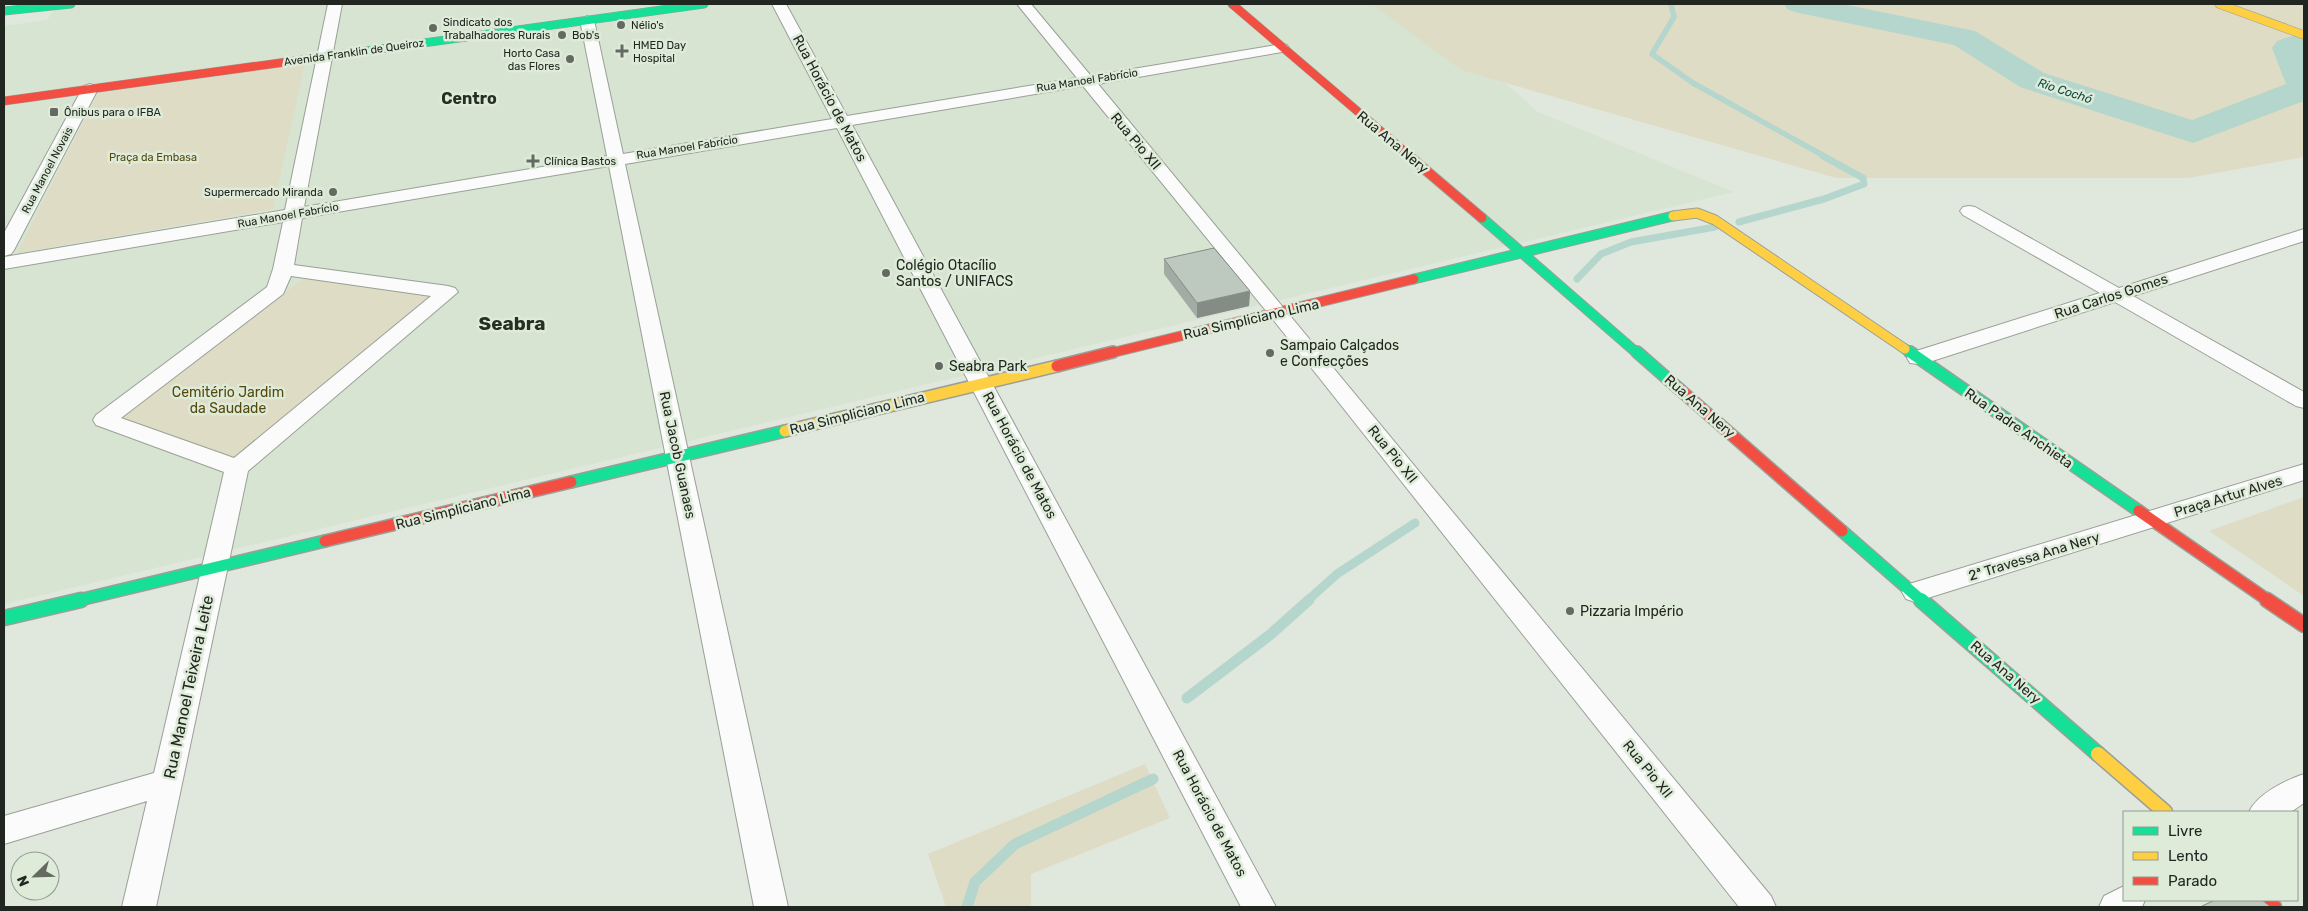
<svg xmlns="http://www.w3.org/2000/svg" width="2308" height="911" viewBox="0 0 2308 911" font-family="Rubik,sans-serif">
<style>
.built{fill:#d7e4d2}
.green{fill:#dfdcc5}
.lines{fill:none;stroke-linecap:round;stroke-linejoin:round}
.stream-far3{stroke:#b5d6cd;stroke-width:5.5}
.stream-far2{stroke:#b5d6cd;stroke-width:7}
.stream-far1{stroke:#b5d6cd;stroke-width:9}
.stream{stroke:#b5d6cd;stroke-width:11}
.river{fill:#b5d6cd;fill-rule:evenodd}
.street-casing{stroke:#9aa098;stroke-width:2}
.fast-far3-casing{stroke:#9aa098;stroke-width:9}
.fast-far2-casing{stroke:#9aa098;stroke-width:11}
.fast-far1-casing{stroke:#9aa098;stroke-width:14}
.fast-casing{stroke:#9aa098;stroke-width:17}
.slow-far3-casing{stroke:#9aa098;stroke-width:9}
.slow-far2-casing{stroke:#9aa098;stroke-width:11}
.slow-far1-casing{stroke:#9aa098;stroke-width:14}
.slow-casing{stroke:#9aa098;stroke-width:17}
.jam-far3-casing{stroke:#9aa098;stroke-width:9}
.jam-far2-casing{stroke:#9aa098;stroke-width:11}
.jam-far1-casing{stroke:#9aa098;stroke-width:14}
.jam-casing{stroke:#9aa098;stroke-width:17}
.street{fill:#fafbfa;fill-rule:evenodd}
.fast-far3{stroke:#16e098;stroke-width:8}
.fast-far2{stroke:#16e098;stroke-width:9}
.fast-far1{stroke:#16e098;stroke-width:11}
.fast{stroke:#16e098;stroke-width:14}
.slow-far3{stroke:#ffcf43;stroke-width:8}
.slow-far2{stroke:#ffcf43;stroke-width:9}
.slow-far1{stroke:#ffcf43;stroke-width:11}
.slow{stroke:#ffcf43;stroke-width:14}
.jam-far3{stroke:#f24e42;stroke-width:8}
.jam-far2{stroke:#f24e42;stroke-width:9}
.jam-far1{stroke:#f24e42;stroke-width:11}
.jam{stroke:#f24e42;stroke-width:14}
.wall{fill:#a3aca4}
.shaded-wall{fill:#848c86}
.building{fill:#bdc8bf;stroke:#848c86}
.poi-dot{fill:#646a62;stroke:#deebd9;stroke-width:2}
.labels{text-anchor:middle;stroke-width:5;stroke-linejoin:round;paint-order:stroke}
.far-poi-label{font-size:11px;fill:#212620;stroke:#deebd9;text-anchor:start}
.far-street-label{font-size:11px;fill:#212620;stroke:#deebd9}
.far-park-label{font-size:11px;fill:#58480c;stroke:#deebd9}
.far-water-label{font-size:12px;font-style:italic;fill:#084941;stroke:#deebd9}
.street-label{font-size:14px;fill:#212620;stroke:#deebd9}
.poi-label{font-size:14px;fill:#212620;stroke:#deebd9;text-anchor:start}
.park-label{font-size:14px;fill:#58480c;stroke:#deebd9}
.far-district-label{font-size:16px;font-weight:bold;fill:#252f22;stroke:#deebd9}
.near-street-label{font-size:16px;fill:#212620;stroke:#deebd9}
.district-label{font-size:19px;font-weight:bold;fill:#252f22;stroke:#deebd9}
</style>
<rect width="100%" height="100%" fill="#e0e7dd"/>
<path class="built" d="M58 4H1417L1538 112 1734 192 4 604V26L47 20Z"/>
<path class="green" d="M1372 4H2304V157L2188 178H1836L1461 70Z
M305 63 273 209 17 253 98 93Z
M306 277 437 295 236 461 115 418Z
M2304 497V596L2209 531Z
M1145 764 1170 818 1031 874V907H946L928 854Z"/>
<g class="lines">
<path class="stream-far3" d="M1671 4 1674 17 1652 54 1693 83 1826 157"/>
<path class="stream-far2" d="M1739 222 1824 199 1864 184 1863 178 1823 156
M1577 279 1601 254 1631 242 1715 227"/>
<path class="stream-far1" d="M1307 601 1337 574 1415 523"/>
<path class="stream" d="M1187 698 1271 634 1309 600
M967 907 975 882 1015 844 1153 779"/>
<path class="river" d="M1784 4H1842L1975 31 2044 73 2192 120 2286 84 2272 48 2277 41 2304 32V101L2193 143 2020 87 1954 45 1799 13 1788 10Z"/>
<g class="street-casing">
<path id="street" d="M328 4H342L304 207 607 156 580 20 587 16 594 20 623 154 832 119 772 4H786L847 116 1077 78 1017 4H1031L1091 76 1282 44 1287 45 1289 48 1287 51 1282 52 1098 84 1771 896 1776 907H1739L1271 317 1083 86 852 125 1276 907H1241L837 128 625 164 788 907H754L609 166 302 218 294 265 448 286 455 288 458 292 248 471 156 907H122L147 801 4 844V816L154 773 224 472 96 425 93 420 96 415 267 287 273 269 283 222 4 269V257L285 210ZM291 276 431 296 234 458 121 418 283 294Z
M90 84 96 86 98 89 14 250 11 254 4 256V233L82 89 84 86Z
M1969 206 1975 207 2119 288 2304 229V241L2133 296 2304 392V408L2296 406 2115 302 1926 363 1918 364 1910 363 1907 358 1910 353 2100 293 1963 215 1960 211 1963 207Z
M2304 464V480L1915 602 1906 599 1902 592 1906 585Z
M2304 774V803L2291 812H2249C2257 794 2286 780 2304 774Z
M2124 886V900H2145L2142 907H2099L2104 896Z"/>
</g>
<g class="fast-far3-casing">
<path id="fast-far3" d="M4 11 71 4
M315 58 704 4"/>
</g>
<g class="fast-far2-casing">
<path id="fast-far2" d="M1482 218 1638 354
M1414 279 1673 216
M1905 349 1912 354"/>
</g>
<g class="fast-far1-casing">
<path id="fast-far1" d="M1637 352 1678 388
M1910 352 2139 511
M571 482 785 431
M1842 531 1922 601
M75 601 325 541"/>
</g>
<g class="fast-casing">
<path id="fast" d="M1921 600 2098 754
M4 618 81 600"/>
</g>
<g class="slow-far3-casing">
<path id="slow-far3" d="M2219 4 2304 35"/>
</g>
<g class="slow-far2-casing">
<path id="slow-far2" d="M1673 216 1697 213 1715 220 1905 349"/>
</g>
<g class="slow-far1-casing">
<path id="slow-far1" d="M785 431 1057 366"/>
</g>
<g class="slow-casing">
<path id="slow" d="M2098 754 2165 812"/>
</g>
<g class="jam-far3-casing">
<path id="jam-far3" d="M1232 4 1411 157
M4 101 315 58"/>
</g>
<g class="jam-far2-casing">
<path id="jam-far2" d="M1409 156 1482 218
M1107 354 1414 279"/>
</g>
<g class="jam-far1-casing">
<path id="jam-far1" d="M1057 366 1113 352
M1678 388 1842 531
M2139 511 2269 601
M325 541 571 482"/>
</g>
<g class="jam-casing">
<path id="jam" d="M2267 600 2304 625
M2265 900 2274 907"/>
</g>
<use href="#street" class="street"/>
<use href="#fast-far3" class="fast-far3"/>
<use href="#fast-far2" class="fast-far2"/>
<use href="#fast-far1" class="fast-far1"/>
<use href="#fast" class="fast"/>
<use href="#slow-far3" class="slow-far3"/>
<use href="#slow-far2" class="slow-far2"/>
<use href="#slow-far1" class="slow-far1"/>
<use href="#slow" class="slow"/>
<use href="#jam-far3" class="jam-far3"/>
<use href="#jam-far2" class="jam-far2"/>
<use href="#jam-far1" class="jam-far1"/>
<use href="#jam" class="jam"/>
</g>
<path class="wall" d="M1164 259 1250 291 1249 306 1197 318 1164 274Z"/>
<path class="shaded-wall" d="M1250 291 1249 306 1197 318V303Z"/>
<path class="building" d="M1214 248 1250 291 1197 303 1164 259Z
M2215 900H2262L2271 907H2203L2202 906Z"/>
<g class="poi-dot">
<circle cx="621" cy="25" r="5"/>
<circle cx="433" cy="28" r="5"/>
<circle cx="562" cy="35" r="5"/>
<path d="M619.5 43.5h5v5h5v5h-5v5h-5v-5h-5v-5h5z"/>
<circle cx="570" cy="59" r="5"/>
<rect x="49" y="107" width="10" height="10" rx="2.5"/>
<path d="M530.5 153.5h5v5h5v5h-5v5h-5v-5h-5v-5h5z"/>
<circle cx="333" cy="192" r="5"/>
<circle cx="886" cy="273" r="5"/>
<circle cx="1270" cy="353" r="5"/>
<circle cx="939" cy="366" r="5"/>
<circle cx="1570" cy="611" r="5"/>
</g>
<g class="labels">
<g class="far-poi-label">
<text x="443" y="26">Sindicato dos<tspan x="443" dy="13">Trabalhadores Rurais</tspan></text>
<text x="631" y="29">Nélio's</text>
<text x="572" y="39">Bob's</text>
<text x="633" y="49">HMED Day<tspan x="633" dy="13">Hospital</tspan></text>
<text x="560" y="57" text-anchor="end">Horto Casa<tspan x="560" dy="13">das Flores</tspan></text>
<text x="64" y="116">Ônibus para o IFBA</text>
<text x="544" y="165">Clínica Bastos</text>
<text x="323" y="196" text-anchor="end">Supermercado Miranda</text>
</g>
<g class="far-street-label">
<text transform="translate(354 52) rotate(-8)" y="4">Avenida Franklin de Queiroz</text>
<text transform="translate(1087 80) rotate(-9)" y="4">Rua Manoel Fabrício</text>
<text transform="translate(687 147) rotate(-9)" y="4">Rua Manoel Fabrício</text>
<text transform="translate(47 170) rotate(-62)" y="4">Rua Manoel Novais</text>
<text transform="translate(288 215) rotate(-10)" y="4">Rua Manoel Fabrício</text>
</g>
<g class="far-park-label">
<text x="153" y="161">Praça da Embasa</text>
</g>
<g class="far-water-label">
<text transform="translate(2065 91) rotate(18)" y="4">Rio Cochó</text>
</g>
<g class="street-label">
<text transform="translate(830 98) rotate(62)" y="5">Rua Horácio de Matos</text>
<text transform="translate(1136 141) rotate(50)" y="5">Rua Pio XII</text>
<text transform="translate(1393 142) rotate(40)" y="5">Rua Ana Nery</text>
<text transform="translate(2111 296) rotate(-18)" y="5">Rua Carlos Gomes</text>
<text transform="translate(1251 319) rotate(-13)" y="5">Rua Simpliciano Lima</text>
<text transform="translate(1700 406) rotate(41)" y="5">Rua Ana Nery</text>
<text transform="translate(857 413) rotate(-14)" y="5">Rua Simpliciano Lima</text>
<text transform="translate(2019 428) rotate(35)" y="5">Rua Padre Anchieta</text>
<text transform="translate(1393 454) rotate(51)" y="5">Rua Pio XII</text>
<text transform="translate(678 455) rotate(78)" y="5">Rua Jacob Guanaes</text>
<text transform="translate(1020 455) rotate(62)" y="5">Rua Horácio de Matos</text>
<text transform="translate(2228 496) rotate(-17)" y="5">Praça Artur Alves</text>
<text transform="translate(463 508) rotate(-14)" y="5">Rua Simpliciano Lima</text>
<text transform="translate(2034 556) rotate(-17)" y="5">2ª Travessa Ana Nery</text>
<text transform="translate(2006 672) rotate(41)" y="5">Rua Ana Nery</text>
<text transform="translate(1648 769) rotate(51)" y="5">Rua Pio XII</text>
<text transform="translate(1210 813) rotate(62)" y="5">Rua Horácio de Matos</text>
</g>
<g class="poi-label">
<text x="896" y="270">Colégio Otacílio<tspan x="896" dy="16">Santos / UNIFACS</tspan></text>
<text x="1280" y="350">Sampaio Calçados<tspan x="1280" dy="16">e Confecções</tspan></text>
<text x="949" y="371">Seabra Park</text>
<text x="1580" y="616">Pizzaria Império</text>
</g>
<g class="park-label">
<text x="228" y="397">Cemitério Jardim<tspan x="228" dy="16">da Saudade</tspan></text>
</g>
<g class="far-district-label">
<text x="469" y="104">Centro</text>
</g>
<g class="near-street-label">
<text transform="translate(188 687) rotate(-78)" y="6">Rua Manoel Teixeira Leite</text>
</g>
<g class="district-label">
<text x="512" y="330">Seabra</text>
</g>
</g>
<rect width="2308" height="911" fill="none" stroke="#212620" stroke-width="10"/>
<rect x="2123" y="811" width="175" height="90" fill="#deebd9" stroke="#929c8f"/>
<rect x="2133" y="827" width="25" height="8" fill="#16e098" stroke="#929c8f"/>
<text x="2168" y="836" font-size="15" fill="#212620">Livre</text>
<rect x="2133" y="852" width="25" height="8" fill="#ffcf43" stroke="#929c8f"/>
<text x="2168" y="861" font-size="15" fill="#212620">Lento</text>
<rect x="2133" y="877" width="25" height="8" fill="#f24e42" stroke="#929c8f"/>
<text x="2168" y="886" font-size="15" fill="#212620">Parado</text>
<g transform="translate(35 876) rotate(247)"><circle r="24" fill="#deebd9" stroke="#929c8f"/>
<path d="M0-4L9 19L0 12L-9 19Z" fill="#646a62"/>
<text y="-8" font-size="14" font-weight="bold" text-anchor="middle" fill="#212620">N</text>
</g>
</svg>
